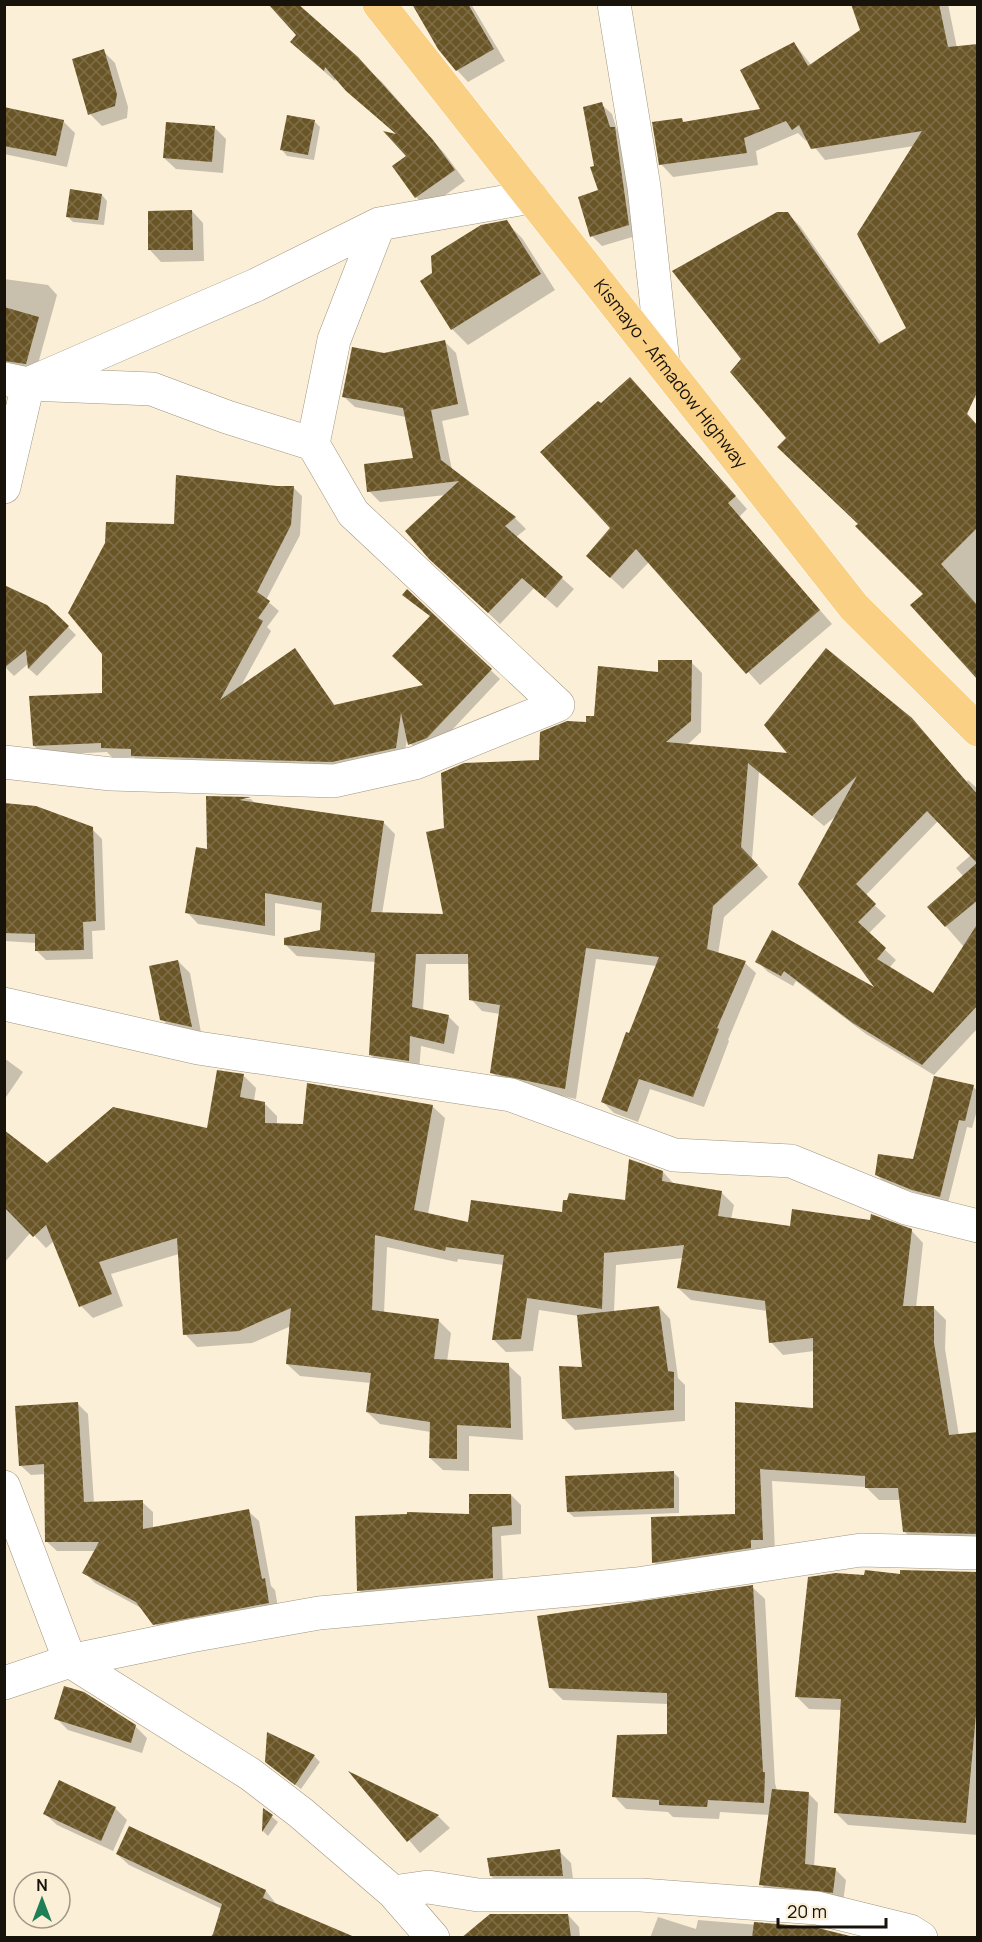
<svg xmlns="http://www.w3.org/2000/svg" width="982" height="1942" viewBox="0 0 982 1942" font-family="Manrope,sans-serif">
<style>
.shadow{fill:#0003;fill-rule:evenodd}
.building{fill:url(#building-cross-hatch)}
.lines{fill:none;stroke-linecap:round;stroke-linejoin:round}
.minor-casing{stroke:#9f957f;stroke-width:34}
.major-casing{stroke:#fff;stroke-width:34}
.minor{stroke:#fff;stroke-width:33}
.major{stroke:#fad085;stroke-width:33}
.labels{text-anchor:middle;stroke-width:6;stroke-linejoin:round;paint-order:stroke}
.street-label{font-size:18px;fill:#17130b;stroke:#fbefd8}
</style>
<defs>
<pattern id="building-cross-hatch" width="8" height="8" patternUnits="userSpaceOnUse" patternTransform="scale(1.5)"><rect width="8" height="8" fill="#6a5526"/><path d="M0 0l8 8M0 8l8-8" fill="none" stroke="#7e6e4a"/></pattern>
</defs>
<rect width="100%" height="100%" fill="#fbefd8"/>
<path class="shadow" d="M296 4 382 82 444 153 465 181 427 208 416 197 408 157 399 136 336 77 335 81 303 53 298 35Z
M414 4H471L505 61 468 82 457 70Z
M867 4H948L957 48 978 46V400L937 378 978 426V677L925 594 860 524 788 438 743 359 787 213 800 226 882 344 908 328 914 146 825 160 808 139 806 141 798 133 756 151 758 165 673 177 661 164 681 119 685 123 762 110 794 43 812 66 861 30Z
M103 51 115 63 128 107 127 118 102 126 90 114Z
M601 104 612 114 617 130 625 138 639 235 602 246 592 236 600 191 596 167Z
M4 109 63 121 75 133 67 167 4 154Z
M314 121 320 127 314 160 287 156 282 150Z
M214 127 226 139 223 173 176 169 164 158Z
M102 195 107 201 104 225 73 222 67 216Z
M192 211 203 223 204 261 161 262 150 250Z
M506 222 522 238 555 290 468 345 452 329Z
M4 279 48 285 57 295 36 371 4 361Z
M445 342 456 353 469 415 442 421 452 470 515 518 526 529 516 537 574 589 557 608 534 588 500 624 443 570 446 495 380 502 369 491 415 460 406 417 355 407 343 396 384 355Z
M643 392 747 509 739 517 832 624 760 685 649 562 623 589 600 568 612 528 601 405Z
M293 487 302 496 300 535 266 600 279 611 267 627 271 631 240 688 295 650 336 707 426 686 431 617 404 595 407 591 500 679 436 747 420 753 411 744 408 733 404 757 342 771 141 764 134 757H112L107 752 44 755 34 746 103 694 176 525 277 488Z
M47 606 76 635 37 676 29 669V663L14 676 4 666Z
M691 662 702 673 701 732 686 746 966 782 968 780 978 789V1028L934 1075 866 1034 796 981 793 986 768 972 757 961 879 992 799 884 837 815 824 826 759 772 752 859 768 877 724 917 718 954 745 963 756 973 728 1040 729 1041 704 1107 650 1089 638 1122 614 1113 603 1102 657 966 596 959 576 1099 503 1083 492 1072 500 1014 482 1011 471 999 469 964H426L423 1011 448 1016 459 1027 454 1054 421 1046 419 1071 381 1065 370 1054 376 962 297 956 286 945 321 932 323 911 275 903V936L198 924 187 912 209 850 207 797 251 799 256 804 384 823 395 834 382 914 445 915V829L659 674ZM938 821 971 855 956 868 964 877 929 907 964 947 934 995 889 968 896 960 868 934 886 916 865 896Z
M4 804 92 829 102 839 105 930 92 931 93 959 46 960 37 951V943L4 941Z
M178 961 190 973 202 1038 174 1032 162 1019Z
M4 1058 23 1072 4 1100Z
M243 1075 256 1088 254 1101 264 1103 277 1116V1125L304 1126 432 1106 445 1118 428 1214 469 1224 563 1214 626 1201 663 1172 674 1184 721 1192 734 1205 731 1219 792 1228 911 1230 923 1243 916 1308H934L946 1320 945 1349 959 1436 978 1434V1546L917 1544 905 1532 901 1500H879L866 1487 772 1481 775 1552 666 1574 654 1562 737 1515V1404L814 1410V1351L783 1355 771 1342 767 1311 691 1300 678 1288 683 1258 616 1265 614 1312 659 1307 670 1319 678 1378 685 1385V1421L575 1430 563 1418 584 1369 579 1316 539 1310 533 1351 506 1352 493 1339 504 1265 458 1259 457 1262 387 1247 384 1313 438 1320 451 1333 447 1362 508 1365 521 1377 523 1440 469 1436V1471L443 1470 430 1458 431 1432 380 1424 367 1412 371 1383 300 1376 287 1364 291 1326 252 1343 197 1347 185 1334 179 1254 111 1274 123 1306 93 1318 81 1306 54 1241 46 1248 31 1232 4 1263V1189L47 1165 208 1129Z
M973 1087 978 1091V1107L972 1128 967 1127 948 1203 885 1183 877 1175 914 1161Z
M78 1404 88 1414 94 1503 142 1502 153 1512V1528L248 1511 259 1521 271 1586 275 1590 279 1613 165 1634 143 1609 95 1583 84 1572 95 1551H57L46 1541V1474L31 1475 20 1465Z
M674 1473 679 1478V1513L574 1517 568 1512Z
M511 1495 521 1505V1534L501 1536 503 1587 369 1600 359 1590 471 1516Z
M978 1573V1835L848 1825 835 1812 842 1710 809 1709 796 1696 901 1576Z
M752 1587 765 1599 775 1783 777 1791 808 1793 818 1803 814 1867 836 1870 846 1880 843 1902 771 1894 761 1884 770 1815 720 1812 719 1819 673 1817 668 1812 626 1809 614 1796 669 1735V1704L563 1700 550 1687Z
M56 1718 135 1726 147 1738 142 1753 68 1730Z
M268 1734 314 1756 320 1762 301 1789 273 1768Z
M354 1775 439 1817 450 1828 420 1853Z
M115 1808 127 1820 113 1851 57 1825 45 1814Z
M264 1810 278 1822 268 1836 263 1831Z
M130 1828 266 1891 277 1905 222 1909 129 1865 117 1854Z
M559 1851 571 1863 574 1887H503L491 1876Z
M568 1915 579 1927 580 1938H489Z
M658 1917 696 1929 698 1920 820 1930 828 1938H650Z"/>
<path class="building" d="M268 4H298L358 57 433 140 455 170 415 198 392 166 406 156 383 131 396 134 346 91 325 67 324 71 290 42 296 35Z
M412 4H468L494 49 456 71 438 49Z
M851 4H939L948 47 978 44V390L967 414 978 426V527L941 564 978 606V680L910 605 923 594 855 526 858 524 777 447 786 438 730 372 741 359 672 271 777 212H788L879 344 906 328 857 234 922 131 811 149 799 125 792 130 786 121 744 138 747 153 659 165 652 122 682 118 683 122 760 109 740 70 794 42 808 66 860 30Z
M104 49 117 94 115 106 88 115 72 59Z
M602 102 610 127H615L629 225 590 237 578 197 598 190 590 167 594 166 583 107Z
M4 107 64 120 56 156 4 146Z
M287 115 315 120 308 155 280 150Z
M166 122 215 126 212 162 163 158Z
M70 189 102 194 98 220 66 217Z
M192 210 193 250H148V211Z
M507 220 541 274 451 330 420 281 432 273 431 256 481 225Z
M4 307 39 317 26 364 4 361Z
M445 340 458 404 431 410 441 460 516 517 505 526 563 577 545 598 522 578 488 613 429 559 405 531 459 481 367 492 364 464 413 458 403 408 342 397 352 347 384 353Z
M630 377 736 496 728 503 820 610 746 674 636 549 610 578 586 556 610 528 540 452 598 401 601 403Z
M176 475 277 486H294L291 525 257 592 270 601 258 618 263 621 220 700 295 648 334 705 423 685 392 656 430 616 402 595 407 589 492 669 427 738 408 745 401 713 396 748 332 762 131 756V749L101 748V743L33 746 29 696 102 693V654L68 613 105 543 106 522 174 524Z
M4 585 47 605 69 626 28 669 26 650 4 668Z
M826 648 912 718 978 795V900L945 927 927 907 977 863 927 811 856 884 876 904 858 922 886 948 877 959 933 993 978 923V1005L922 1065 853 1023 784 971 781 976 755 962 772 930 874 987 798 884 857 776 812 816 748 763 741 847 758 865 713 906 707 949 746 961 717 1028 719 1029 693 1097 639 1079 627 1112 601 1102 626 1032 629 1033 659 957 586 948 565 1089 490 1073 500 1005 469 1000 468 954H416L412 1007 449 1015 444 1044 410 1036 409 1061 369 1055 375 953 284 945V938L320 930 322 903 265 893V926L185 913 196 847 207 849 206 796 251 797 239 800 384 821 371 912 443 914 426 832 444 828 441 773 464 763 539 760 540 732 567 721 586 722V716H594L598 666 658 672V660H692L691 721 666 742 787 753 764 725Z
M4 803 36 806 93 827 96 921 83 922 84 950 35 951V934L4 933Z
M178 960 192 1027 160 1020 149 966Z
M217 1070 244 1074 240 1097 265 1102V1123L303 1124 307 1083 433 1105 414 1210 468 1222 471 1200 562 1212 563 1200H567L569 1193 625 1200 629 1159 663 1171 662 1181 722 1191 718 1216 790 1226 792 1209 870 1220 871 1214 912 1229 903 1306H934V1343L949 1435 978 1432V1534L903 1532 898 1488H865V1476L760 1469 763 1540H751V1548L652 1563 651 1517 735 1514V1402L813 1408V1338L769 1343 765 1301 677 1288 684 1245 604 1253 602 1309 527 1298 521 1339 492 1340 504 1255 446 1247 445 1251 375 1235 372 1310 439 1319 434 1359 509 1363 511 1428 457 1425V1459L429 1458 430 1422 366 1412 371 1373 286 1364 291 1308 239 1331 183 1335 177 1238 99 1262 112 1294 79 1307 46 1225 33 1237 4 1207V1130L47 1163 113 1107 207 1128Z
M934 1076 974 1085 965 1121 959 1120 940 1197 912 1190 875 1175 878 1154 913 1159Z
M659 1306 668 1371 674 1372V1410L562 1419 559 1366 582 1367 577 1315Z
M78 1402 84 1502 143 1500V1529L249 1509 262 1579 265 1578 269 1603 153 1625 136 1602 82 1573 99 1542H45L44 1464 19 1466 15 1406Z
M674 1471V1508L567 1512 565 1476Z
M469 1494H511L512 1525 492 1527 493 1578 357 1591 355 1516 407 1514V1512L469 1514Z
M865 1570 900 1574V1570L978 1572V1693L966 1823 834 1813 841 1699 795 1697 808 1577 836 1573 864 1575Z
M753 1585 763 1772H765L764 1803 708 1800 707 1807 659 1805V1800L612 1797 617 1735 667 1734V1693L549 1688 537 1616Z
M64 1686 84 1692 136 1725 131 1743 54 1719Z
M267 1732 315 1755 295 1785 265 1762Z
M348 1771 439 1815 407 1842Z
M59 1780 116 1807 101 1841 43 1814Z
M772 1789 809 1792 805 1864 836 1868 833 1893 759 1885Z
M263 1808 273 1815 262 1832Z
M129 1826 266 1890 263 1898 357 1938H210L213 1934 222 1904 116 1854Z
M560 1849 563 1876H490L487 1858Z
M490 1914H568L571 1938H461Z
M754 1922 814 1927 858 1938H752Z"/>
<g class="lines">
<g class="minor-casing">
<path id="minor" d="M614 4 644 187 663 363
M4 379 28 384 152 389 227 417 313 444 353 513 558 705 415 763 334 781 111 774 4 762
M313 444 334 340 379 224
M4 487 28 384 256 285 379 224 531 197
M4 1004 198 1048 511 1095 674 1155 791 1161 906 1208 978 1226
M4 1487 70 1661 250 1774 301 1813 393 1892 433 1938
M4 1683 70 1661 190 1636 319 1613 637 1584 861 1550 978 1553
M393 1892 428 1887 478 1895H641L817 1908 910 1931 921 1938"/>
</g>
<g class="major-casing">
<g id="major">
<path id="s1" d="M379 4 854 607 978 730"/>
</g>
</g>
<use href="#minor" class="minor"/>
<use href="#major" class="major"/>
</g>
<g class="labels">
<g class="street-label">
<text dy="6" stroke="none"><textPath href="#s1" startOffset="471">Kismayo - Afmadow Highway</textPath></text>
</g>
</g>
<rect width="982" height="1942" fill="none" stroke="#17130b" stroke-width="12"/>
<g transform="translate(42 1900)"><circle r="28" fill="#fbefd8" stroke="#a09786" stroke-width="1.5"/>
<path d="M0-4.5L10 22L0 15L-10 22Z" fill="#1f7f57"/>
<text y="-9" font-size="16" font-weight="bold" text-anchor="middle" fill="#17130b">N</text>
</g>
<path d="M778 1918v9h108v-9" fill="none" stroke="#17130b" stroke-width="3"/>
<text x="787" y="1918" font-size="18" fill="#17130b" stroke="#fbefd8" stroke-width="4.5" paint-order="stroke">20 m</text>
</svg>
